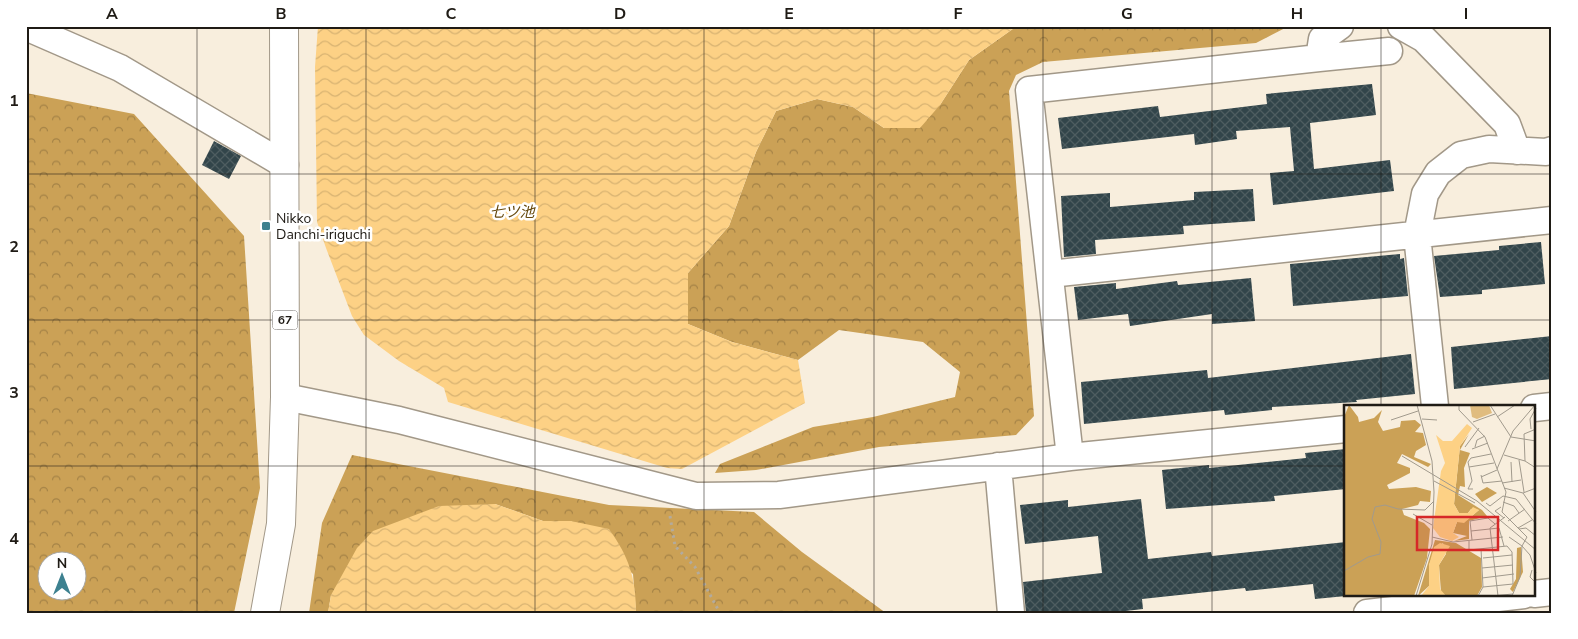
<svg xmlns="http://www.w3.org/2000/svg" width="1578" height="639" viewBox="0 0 1578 639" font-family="'Nunito Sans','Noto Sans JP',sans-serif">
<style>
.forest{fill:url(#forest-crowns);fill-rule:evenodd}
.water{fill:url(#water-waves)}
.building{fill:url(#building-cross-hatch)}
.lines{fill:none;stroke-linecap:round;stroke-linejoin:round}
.minor-casing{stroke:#a29888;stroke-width:29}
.major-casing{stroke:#a29888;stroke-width:30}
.path{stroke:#b3ab9e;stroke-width:3;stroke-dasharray:2.5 4;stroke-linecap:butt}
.minor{stroke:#fff;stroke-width:26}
.major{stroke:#fff;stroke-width:28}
.grid{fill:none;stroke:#1f1b15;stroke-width:1;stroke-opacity:0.55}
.poi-dot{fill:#3d8190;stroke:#fff;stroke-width:2}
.labels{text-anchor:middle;stroke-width:5;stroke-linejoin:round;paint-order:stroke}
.shield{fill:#fff;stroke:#625f5b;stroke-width:1}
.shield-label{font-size:12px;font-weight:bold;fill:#1f1b15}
.poi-label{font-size:14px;fill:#1f1b15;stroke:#fff;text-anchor:start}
.water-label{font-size:15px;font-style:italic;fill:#65480c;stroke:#fff}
.inset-road{fill:none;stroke:#a19a8d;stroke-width:1}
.view{fill:#d62828;fill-opacity:0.15;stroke:#d62828;stroke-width:2.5}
.inset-edge{fill:none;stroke:#1f1b15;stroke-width:2.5}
.neatline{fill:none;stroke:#1f1b15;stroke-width:2}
.grid-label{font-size:16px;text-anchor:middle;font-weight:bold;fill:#1f1b15}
</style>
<defs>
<pattern id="forest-crowns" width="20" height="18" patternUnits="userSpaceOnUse" patternTransform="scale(1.25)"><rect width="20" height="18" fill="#cba156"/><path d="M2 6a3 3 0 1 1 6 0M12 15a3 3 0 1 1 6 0" fill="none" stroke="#a48246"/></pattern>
<pattern id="water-waves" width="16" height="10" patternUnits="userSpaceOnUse" patternTransform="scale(1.25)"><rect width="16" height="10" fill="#fdd185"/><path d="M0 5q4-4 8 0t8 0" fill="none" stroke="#d8b372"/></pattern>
<pattern id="building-cross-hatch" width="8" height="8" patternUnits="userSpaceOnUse" patternTransform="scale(1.25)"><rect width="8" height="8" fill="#32454a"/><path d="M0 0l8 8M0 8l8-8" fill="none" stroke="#4e5d60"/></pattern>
</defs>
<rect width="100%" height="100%" fill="#f8eedd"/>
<path class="forest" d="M1017 26H1289L1256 43 1043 62 1016 75 1009 91 1034 416 1016 435 879 447 756 470 715 473 720 464 813 427 873 417 955 397 960 372 923 342 839 330 798 360 732 342 688 324V273L729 226 756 152 776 111 817 99 853 107 884 128 940 105 969 60Z
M26 93 134 114 244 236 260 488 234 613H26ZM48 562H78V592H48Z
M352 455 609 505 754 512 802 552 886 613H636L633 574 571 521H543L495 504 331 595 328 613H309L322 523Z"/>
<path class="water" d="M318 26H1017L969 60 940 105 920 128H884L853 107 817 99 776 111 756 152 729 226 688 273V324L732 342 798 360 805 403 682 469 667 468 448 402 444 388 399 361 364 335 352 316 326 248 317 222 315 67Z
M495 504 543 521H571L609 529C629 557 636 578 636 613H328L331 595 357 548 373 531 439 506Z"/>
<path class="building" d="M1372 84 1376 115 1310 123 1314 169 1390 160 1394 191 1273 205 1270 173 1294 171 1290 127 1236 131 1237 139 1195 145 1194 134 1062 149 1058 118 1158 106 1160 117 1267 104 1266 94Z
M214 141 241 156 229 179 202 165Z
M1253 189 1255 221 1183 226 1184 234 1095 240 1096 254 1064 257 1061 196 1110 193V207L1194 200V192Z
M1541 242 1545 284 1482 290V294L1440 297 1434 256 1499 250V246Z
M1400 254V259L1404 258 1408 296 1293 306 1290 264Z
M1251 278 1255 321 1212 324V314L1130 326 1128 314 1078 320 1074 287 1116 283V289L1177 281 1178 285Z
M1552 336V379L1454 389 1451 347Z
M1411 354 1415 394 1356 400 1357 402 1272 407V410L1225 415 1224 410 1084 424 1081 382 1207 370 1208 378Z
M1346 449V489L1274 496 1275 501 1166 509 1162 470 1209 465V468L1306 458 1305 453Z
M1141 499 1148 559 1211 552 1212 556 1346 542V596L1315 599 1313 584 1246 591 1245 588 1142 599 1143 609 1108 613H1026L1023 582 1102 573 1098 536 1025 544 1020 505 1068 500V507Z"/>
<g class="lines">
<g class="minor-casing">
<path id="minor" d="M1401 26 1424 39 1507 124 1517 151
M26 27 120 68 285 165
M1319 58 1389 51
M1050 274 1552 220
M285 397 399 420 696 496 779 495 1070 457 1346 429
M1435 406 1417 235 1425 194 1438 173 1461 155 1489 149 1546 152 1552 150
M1534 408 1552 406
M1070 457 1029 90 1319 58 1322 39 1340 26
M998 466 1011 613
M1534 594 1552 592
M1367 613 1524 595"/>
</g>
<g class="major-casing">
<path id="major" d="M265 613 281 524 285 397 284 26"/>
</g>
<path class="path" d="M670 516 675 546 695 567 720 613"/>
<use href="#minor" class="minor"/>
<use href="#major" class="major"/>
</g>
<path class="grid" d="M197 26V613M366 26V613M535 26V613M704 26V613M874 26V613M1043 26V613M1212 26V613M1381 26V406M26 174H1552M26 320H1552M26 466H1346M1534 466H1552M1381 595V613"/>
<rect class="poi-dot" x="261" y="221" width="10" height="10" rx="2.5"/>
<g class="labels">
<rect class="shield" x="272.5" y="310.5" width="25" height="19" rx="4"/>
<g class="shield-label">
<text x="285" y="324">67</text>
</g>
<g class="poi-label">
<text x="276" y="223">Nikko<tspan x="276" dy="16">Danchi-iriguchi</tspan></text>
</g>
<g class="water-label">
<text x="512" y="217">七ツ池</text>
</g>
</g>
<g transform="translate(1344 405)">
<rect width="191" height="191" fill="#f8eedd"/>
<path d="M5 0 14 12 15 17 30 13 38 5 34 17 39 26 56 22 57 16 71 15 77 20 71 27 79 28 82 40 72 46 70 52 87 59 84 62 58 49 53 58 66 63V68L43 80 45 84 72 82 87 86 86 97 76 96 74 100 58 104 60 110 80 118 86 124 83 153 70 191H0V12ZM125 29 116 45 126 48 120 63 121 82 116 81 114 90 138 105 143 111 125 116V134L110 136 123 131 109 128 113 117 123 115 135 105 127 104 124 108H115L110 99 116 41ZM143 82 153 88 138 97 131 89ZM91 135 112 138 137 153 138 182 133 191H102L97 187 95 160 102 149 99 138 90 147 85 160V181L74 191ZM177 142 179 167 169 187 166 184 172 174 173 143Z" fill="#cba156"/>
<path d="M126 0H145L148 8 133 14 128 12Z" fill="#e0bc7f"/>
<path d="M123 19 128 23 116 41 110 99 115 108H124L129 102 135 105 120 118 113 117 109 128 115 132 108 136 96 132 89 123 97 66 101 58 92 30 99 36H108ZM96 138 106 141 95 160 96 184 102 191H77L85 181V160L90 142Z" fill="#fdd185"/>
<path class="inset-road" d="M115 0V5L141 32 162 87 158 107 183 132 178 141 186 150 192 168M146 0 167 32 192 36M153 12 171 0M78 14 93 15M47 15 74 6M129 17 151 9M187 24 186 14 192 3M121 42 135 23M131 42 133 35 141 31M128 44 144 38M160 50 181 56 192 63M58 51 133 96 192 145M175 55 180 87M181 56 180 29 192 24M167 57 168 77M125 62 150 58M153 64 169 26 191 0M137 70 139 78 158 76M137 72 153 65M90 76 131 98M158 78 177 75M160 83 179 88 192 83M129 84H124L128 76 124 57 127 53 147 49M179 88 192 107M159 97 170 101 175 108M142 98 146 101 159 91 172 94 192 119M157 102 151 106 160 113M69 109 88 120M164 116 181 104M174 123 188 115M175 124 182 123 192 131M127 126 155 123 160 141M88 132 109 137 159 132M165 132 178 141 176 172 168 191M128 135 126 116 144 113 151 119M125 136V145L163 141 168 147 169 179 139 182M139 153 168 150M138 163 169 160M188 165 186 172 192 178M0 166 24 152 36 149 37 137 28 114 31 102 41 100 54 104 81 105 90 96M138 173 170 169M72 191 88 139 90 87 88 56 73 0M134 191 139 182 137 144M147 191 169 189M154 191 146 123 161 112"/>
<path class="view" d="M73 112H154V145H73Z"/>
<rect width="191" height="191" class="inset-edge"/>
</g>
<rect width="1578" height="639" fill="none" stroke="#ffffff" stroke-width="55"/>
<g transform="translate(62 576)"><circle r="24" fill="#ffffff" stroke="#a5a4a1"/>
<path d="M0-4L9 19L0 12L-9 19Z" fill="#3d8190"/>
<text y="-8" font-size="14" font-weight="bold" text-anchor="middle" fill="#1f1b15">N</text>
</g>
<rect x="28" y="28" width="1522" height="584" class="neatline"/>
<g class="grid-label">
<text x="112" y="19">A</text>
<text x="281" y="19">B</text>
<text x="451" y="19">C</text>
<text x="620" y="19">D</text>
<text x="789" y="19">E</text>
<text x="958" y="19">F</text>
<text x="1127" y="19">G</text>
<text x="1297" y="19">H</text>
<text x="1466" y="19">I</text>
<text x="14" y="106">1</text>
<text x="14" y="252">2</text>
<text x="14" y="398">3</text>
<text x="14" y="544">4</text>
</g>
</svg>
